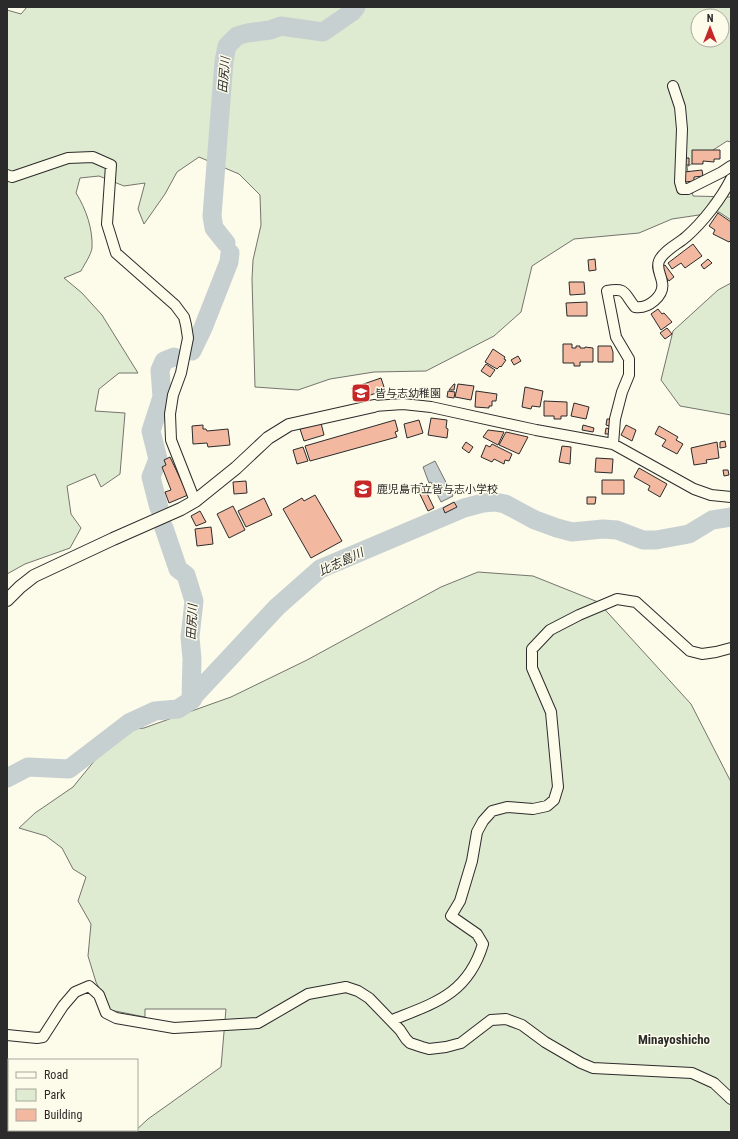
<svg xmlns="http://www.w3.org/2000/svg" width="738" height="1139" viewBox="0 0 738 1139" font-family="'Roboto Condensed','Noto Sans JP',sans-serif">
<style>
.green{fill:#deebd1;stroke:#74746e;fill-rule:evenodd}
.water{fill:#c7d0d0;stroke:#74746e}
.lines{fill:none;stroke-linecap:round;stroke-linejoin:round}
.river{stroke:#c7d0d0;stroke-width:19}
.building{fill:#f2b8a0;stroke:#2b2b2b}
.minor-casing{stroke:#2b2b2b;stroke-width:12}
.tertiary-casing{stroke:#2b2b2b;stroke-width:14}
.minor{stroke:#fdfbea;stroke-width:10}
.tertiary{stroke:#fdfbea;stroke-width:12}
.labels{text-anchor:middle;stroke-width:3;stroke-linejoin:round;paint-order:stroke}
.poi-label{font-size:11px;fill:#2b2b2b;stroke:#fdfbea;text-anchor:start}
.water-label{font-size:12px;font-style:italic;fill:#2b2b2b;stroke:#fdfbea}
.quarter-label{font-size:13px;font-weight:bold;fill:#2b2b2b;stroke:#fdfbea}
</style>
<rect width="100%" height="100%" fill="#fdfbea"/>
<path class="green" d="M27 7H731V142L727 141 687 167 693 196 731 197V220L719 212 672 219 639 233 574 239 532 266 521 312 494 336 426 371 374 372 330 379 298 390 255 387 252 279 253 260 261 225 260 195 239 174 199 157 177 172 165 194 144 224 138 209 145 183 124 186 99 176 80 178 76 193C86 209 93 229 92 248 91 255 84 265 81 271L64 278 82 293 102 315 138 373H119L99 389 95 411 125 413 120 474 101 487 95 474 67 486 71 514 81 528 70 548 25 564 7 574V10L21 14ZM698 16H722V40H698Z
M731 283V415L680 406 661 380 673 331 718 290Z
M478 572 533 576 598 602 691 704 731 782V1132H134L148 1119 221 1067 226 1009H145V1017L110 1010 96 982 88 956 91 924 78 901 86 877 73 869 62 848 46 836 19 828 35 813 73 787 95 760 116 742 134 729 144 728 231 697 307 660 441 587Z
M56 1130H122L125 1132H53Z"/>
<path class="water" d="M435 461 453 496 441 502 431 482 429 483 423 467Z"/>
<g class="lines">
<path class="river" d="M226 243 214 228 212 216 224 61 227 46 237 36 247 33 270 30 281 26 323 32 352 12 356 7
M192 351 203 328 229 262 230 253
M159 508 151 477 158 459 151 431 162 397 160 370 164 361 174 357
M191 699 277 607 320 569 464 508 483 503 495 502 505 504 535 520 557 528 572 532 603 529 617 530 643 540H656L689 534 712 520 731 517
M7 778 28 767 69 769 129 723 155 711 178 709 193 699H191L192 659 190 637 194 601 186 575 178 569 164 528"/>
</g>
<path class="building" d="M692 150H720V159H714V162L703 161V164H692Z
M684 158H689V165H684Z
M702 170 703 176 694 177V181L685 182 684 172Z
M718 213 731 222V240L729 242 713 234 715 230 709 226Z
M693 244 702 256 685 268 681 263 672 269 668 263Z
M595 259 596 270 589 271 588 260Z
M708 259 712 263 704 269 701 265Z
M665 265 674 277 669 281 664 274 663 266Z
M569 282H584L585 294 570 295Z
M587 302V316H567L566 303Z
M658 309 662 314 664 313 672 322 661 330 651 314Z
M667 328 672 334 665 339 660 333Z
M563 344H572V348H576V346H580V348H585V347L593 348V362H580V366H574V363H563Z
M598 346H611L613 352V362H598Z
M493 349 505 357 504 359 506 360 501 367 500 366 497 369 485 362Z
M518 356 521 361 514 365 511 360Z
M486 364 495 370 490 377 481 371Z
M381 378 385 390 356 400 352 388Z
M454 384H455L454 390H449Z
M458 384 474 386 471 400 455 397Z
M525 387 543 391 540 407 532 406 531 409 522 407Z
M448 391 455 392 454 398 447 397Z
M476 391 497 394 496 401H492V406H489V408L475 407Z
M544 401 567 402V416H561V419H554V416H544Z
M574 403 589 407 586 419 571 416Z
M431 418 447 420 446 428 448 429 447 438 428 435Z
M607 419H611L609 426 606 425Z
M395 420 398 431 395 432 397 437 310 461 305 446Z
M419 420 423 433 407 438 404 424Z
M321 423 324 435 304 441 300 429Z
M203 425V429H206L207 431 228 429 230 445 208 447 207 443 193 444 192 426Z
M583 425 594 428 593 432 582 430Z
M626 425 636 430 632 441 621 435Z
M659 426 678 437 676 440 683 444 677 454 662 446 666 440 655 434Z
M606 428 610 429 609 434H605Z
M488 430 504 432 498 445 483 437Z
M506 432 528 437 519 454 499 445Z
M725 441 726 447 720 448V442Z
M466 442 473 447 469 453 462 448Z
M717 442 719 458 706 460 707 463 694 465 691 448Z
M492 444 512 454 509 461 505 460 504 464 494 459 492 462 481 457 486 445 490 447Z
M562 446 571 447 570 464 559 462Z
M303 447 308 461 297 464 293 450Z
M170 457 188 495 169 503 165 492 171 490 162 467 166 465 164 460Z
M596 458 613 459 612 473 595 472Z
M639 468 667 484 660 497 648 490 650 486 634 477Z
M723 470H728L729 475 724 476Z
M602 480H624V494H602Z
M246 481 247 493 234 494 233 482Z
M422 483 434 508 428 511 416 486Z
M315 495 342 541 311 558 283 509 302 498 304 501Z
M587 497H596L595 504H587Z
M264 498 272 515 246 527 238 511Z
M454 502 457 507 445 513 443 508Z
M233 506 245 530 229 538 217 514Z
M200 511 206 522 196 526 191 516Z
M211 527 213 544 197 546 195 529Z"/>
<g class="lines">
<g class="minor-casing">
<path id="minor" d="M673 86 680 107 682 129 680 182 682 189H688L722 172 731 166
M7 175 12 177 68 158 93 157 111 165 107 224 116 253 175 305 184 317 186 325 188 338 181 373 173 395 170 414 171 440 195 501
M374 406 403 404 431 407 536 430 613 444 694 489 711 495 731 497
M613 444 615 419 622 392 629 375V359L616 337 607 291C627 287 624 294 635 307 648 309 665 296 662 282 661 275 656 268 659 261 663 251 678 244 686 237 703 222 721 199 731 179
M392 1020C435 1003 468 994 483 944L477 934 451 916 460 901 472 861 477 832 483 821 492 811 507 807 533 809 547 806 554 800 558 787 551 712 532 668V649L550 630 579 615 617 599 636 602 690 651 702 654 716 652 731 648
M7 1035 37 1038 43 1037 63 1006 75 992 89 986 99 995 106 1013 116 1018 174 1028 258 1023 308 994 346 987 358 991 369 998 400 1030 406 1039 410 1043 422 1047 429 1049 446 1047 461 1043 491 1020 506 1019 522 1025 545 1042 581 1063 593 1068 692 1073 714 1083 731 1099"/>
</g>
<g class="tertiary-casing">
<path id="tertiary" d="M7 600 20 587 34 576 113 539 181 509 195 501 236 468 268 438 289 425 374 406"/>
</g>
<use href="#minor" class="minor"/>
<use href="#tertiary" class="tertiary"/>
</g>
<defs>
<g id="school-square" transform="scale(1)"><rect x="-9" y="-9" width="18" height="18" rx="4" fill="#c62828" stroke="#fdfbea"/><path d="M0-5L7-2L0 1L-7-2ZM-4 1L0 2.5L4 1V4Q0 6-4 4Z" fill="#fff"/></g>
</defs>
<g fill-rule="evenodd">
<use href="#school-square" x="361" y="393"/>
<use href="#school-square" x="363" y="489"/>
</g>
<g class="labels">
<g class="poi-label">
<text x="375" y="397">皆与志幼稚園</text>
<text x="377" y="493">鹿児島市立皆与志小学校</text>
</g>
<g class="water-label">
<text transform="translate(224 75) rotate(-85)" y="4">田尻川</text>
<text transform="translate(341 562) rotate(-25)" y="4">比志島川</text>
<text transform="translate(192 622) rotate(-87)" y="4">田尻川</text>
</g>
<g class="quarter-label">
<text x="674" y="1044">Minayoshicho</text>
</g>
</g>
<rect width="738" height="1139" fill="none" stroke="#2b2b2b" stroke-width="16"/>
<rect x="8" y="1059" width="130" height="72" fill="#fdfbea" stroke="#a9a89e"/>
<rect x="16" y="1072" width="20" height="6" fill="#fdfbea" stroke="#a9a89e"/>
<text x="44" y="1079" font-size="12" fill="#2b2b2b">Road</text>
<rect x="16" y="1089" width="20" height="12" fill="#deebd1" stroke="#a9a89e"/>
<text x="44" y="1099" font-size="12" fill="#2b2b2b">Park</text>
<rect x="16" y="1109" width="20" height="12" fill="#f2b8a0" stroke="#a9a89e"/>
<text x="44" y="1119" font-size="12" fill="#2b2b2b">Building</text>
<g transform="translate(710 28)"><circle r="19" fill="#fdfbea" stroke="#a9a89e"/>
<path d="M0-3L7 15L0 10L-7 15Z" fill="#c62828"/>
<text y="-6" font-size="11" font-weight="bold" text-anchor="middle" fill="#2b2b2b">N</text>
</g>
</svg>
